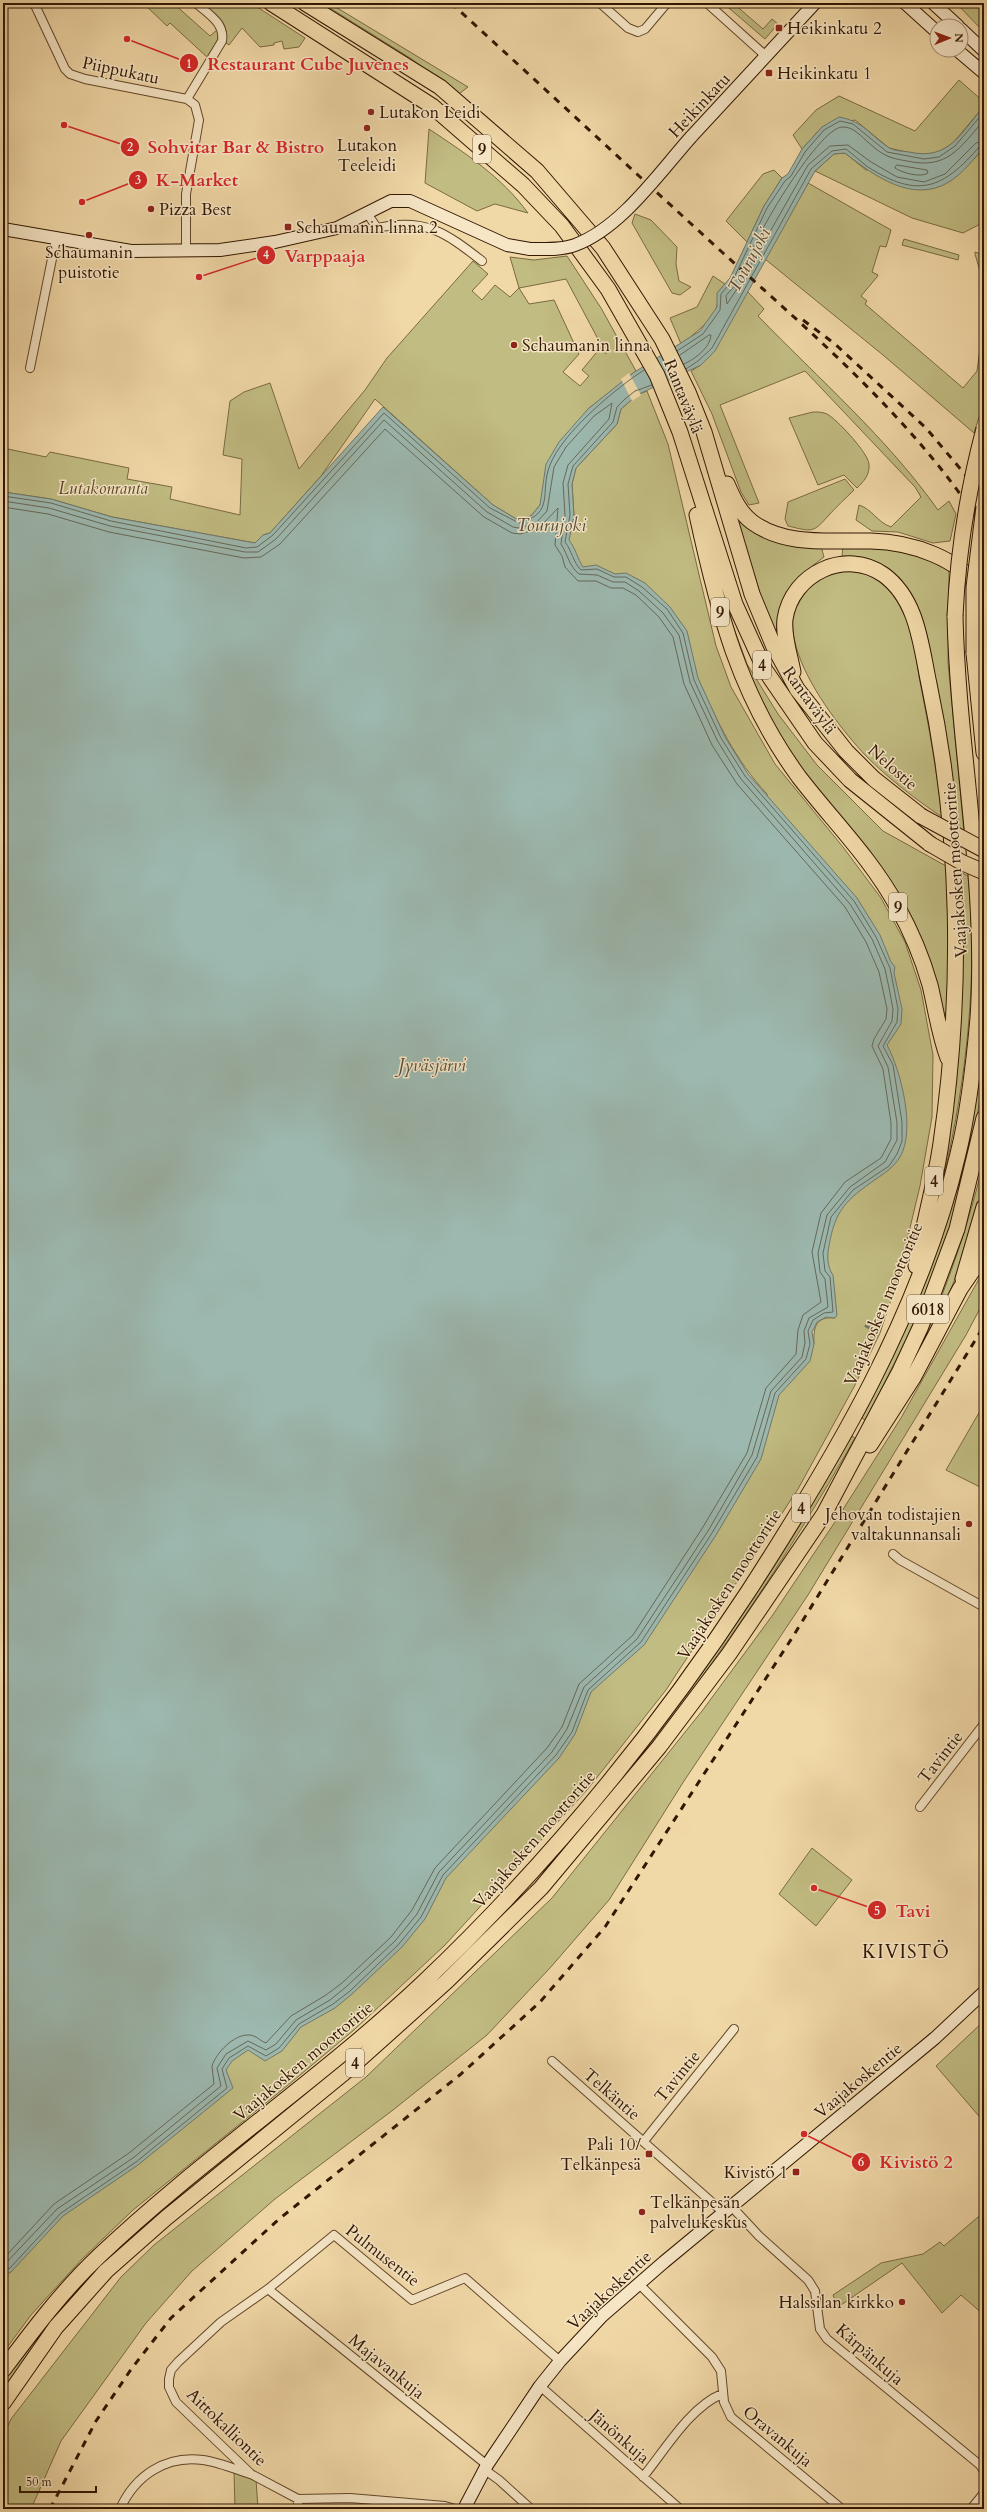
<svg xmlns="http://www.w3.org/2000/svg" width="987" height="2512" viewBox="0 0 987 2512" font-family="Cardo,serif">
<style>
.green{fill:#c1bc82;stroke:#7a6a42;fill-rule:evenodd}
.water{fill:#9cb8af;stroke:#727869}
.pier{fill:#f1d8a7}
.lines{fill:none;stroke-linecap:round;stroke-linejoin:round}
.shore{stroke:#676858;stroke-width:1}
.stream{stroke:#727869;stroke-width:3}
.street-casing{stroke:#62472a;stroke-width:10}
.secondary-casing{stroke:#321701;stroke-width:14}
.highway-casing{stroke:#321701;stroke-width:17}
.street{stroke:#f6e6c6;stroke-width:8}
.secondary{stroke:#f6e6c6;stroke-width:12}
.highway{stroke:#f1d8a7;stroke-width:15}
.rail{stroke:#321701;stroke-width:3;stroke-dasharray:7 7;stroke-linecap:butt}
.secondary-bridge-casing{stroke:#321701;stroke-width:14;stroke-linecap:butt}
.highway-bridge-casing{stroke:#321701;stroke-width:17;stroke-linecap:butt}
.secondary-bridge{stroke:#f6e6c6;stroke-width:12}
.highway-bridge{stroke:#f1d8a7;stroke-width:15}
.poi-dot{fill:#8f2418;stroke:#f6e6c6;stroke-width:1.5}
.labels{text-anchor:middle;stroke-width:3;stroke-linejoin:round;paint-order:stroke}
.shield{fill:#f6e6c6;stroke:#6d553c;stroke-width:1}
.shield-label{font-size:16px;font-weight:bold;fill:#321701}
.poi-label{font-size:17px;fill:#321701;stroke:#f6e6c6;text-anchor:start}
.street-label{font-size:17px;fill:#321701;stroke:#f6e6c6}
.park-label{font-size:17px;font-style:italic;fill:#5d4928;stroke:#f6e6c6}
.water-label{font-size:18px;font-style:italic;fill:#574f3e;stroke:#f6e6c6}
.quarter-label{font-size:19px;letter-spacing:1px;fill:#321701;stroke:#f6e6c6}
.leader{fill:none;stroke:#d62828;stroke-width:1.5}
.callout-dot{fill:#d62828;stroke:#f6e6c6;stroke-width:1.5}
.mark-label{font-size:12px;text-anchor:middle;font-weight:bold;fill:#fff}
.callout-label{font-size:18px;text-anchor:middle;font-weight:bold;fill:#d62828;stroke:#f6e6c6;stroke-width:3;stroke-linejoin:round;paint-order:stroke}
</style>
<rect width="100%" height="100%" fill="#f1d8a7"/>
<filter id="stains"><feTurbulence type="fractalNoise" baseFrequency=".005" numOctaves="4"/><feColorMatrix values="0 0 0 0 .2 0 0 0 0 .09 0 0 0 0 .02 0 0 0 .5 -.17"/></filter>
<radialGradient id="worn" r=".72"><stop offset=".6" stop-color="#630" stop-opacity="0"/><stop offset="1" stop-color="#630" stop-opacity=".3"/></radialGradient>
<path class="green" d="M147 3H173L210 36 218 29C221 40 213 48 207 57L170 23 167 26 145 5Z
M203 3H251L305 38 299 47 284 49 282 41 274 43V45L260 47 242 28 229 45 226 43C229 21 218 17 203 3Z
M322 3H329L468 87 459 94 410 58Z
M723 3H733L763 29 772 19 778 24 765 39Z
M956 3H984V32Z
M959 80 984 102V106L953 143 937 153 924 156 889 148 855 120 822 127 802 149 793 135 816 110 839 96 915 131Z
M429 129C465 153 502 177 528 213L495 204 477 211 425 183Z
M984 147V222L963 233 912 218 815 171 834 154 845 153 866 170 974 159Z
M774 170 782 178 764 206 747 242 726 221 763 174Z
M808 183 891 230 886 247 880 246 872 272 878 275 877 277 861 296 867 301 865 304 963 388 977 371 984 319V401L974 433 883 355 765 259Z
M635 214 651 220 677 247 676 264 679 281 691 287 680 295 672 293 632 223Z
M904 239 959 255 958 260 902 245Z
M975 252 984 255V285L975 254Z
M567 256 601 308 636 371 588 409 540 505 531 516 518 520 493 505 375 399 321 476 270 533 263 535 255 543 112 517 51 499 3 492V448L46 457 50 452 129 468 127 479 172 487 170 499 240 515 242 459 223 455 230 401 244 392 270 383 299 469 365 390 387 358 473 261 488 274 472 291 482 300 495 285 510 297 519 288 510 257 534 260ZM566 279 606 354 601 347 582 370 589 376 580 386 563 372 579 354 554 300 529 304 519 288Z
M713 276 725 284C716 294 719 294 717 306 713 320 692 336 681 344L670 318 697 307Z
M747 291 764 309 758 316C819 379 887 438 938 510L949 501 956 514 950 541 933 543 898 532 872 531 856 520 859 505C872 509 877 522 891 527L921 497 915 487 805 371 720 405 759 503 749 505 741 492 712 414 691 371 701 365Z
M647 391 668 444 716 646 731 687 775 764 843 847 881 898 905 942 921 990 933 1055 932 1117 920 1186 897 1282 880 1333 854 1387 798 1489 666 1690 587 1790 445 1945 354 2030 287 2086 133 2210 82 2259 31 2315 3 2353V2137L814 1344C813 1327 816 1316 835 1318L823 1305 767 794C735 760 717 721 698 679L540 618 574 516 572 484 576 468 617 424 621 409 637 395Z
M813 412C819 412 825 412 830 416 840 423 868 453 869 464 870 475 864 481 857 488L844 475 818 485 789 418Z
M845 479 854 490C846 498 837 506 829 515 813 533 813 532 788 526L785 519 788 502Z
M736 516C759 543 788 544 821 546L824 557C792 581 779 593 776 635L766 613Z
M843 546C873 546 926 549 949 571L948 662 964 832 954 827 917 611 855 557 842 556Z
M846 570C863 573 881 576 892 590 913 613 915 654 920 682 929 727 937 772 942 817 915 799 889 779 866 756 823 710 736 594 846 570Z
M729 615 747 664 778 714 817 765 883 831 946 866 949 951 947 1033 928 962 786 748 745 674Z
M958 871 968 876C978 976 967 1077 944 1175L941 1174Z
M984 1032C984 1168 929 1302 865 1420L862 1418C907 1333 944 1247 966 1153 975 1113 978 1072 984 1032Z
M984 1160V1192L962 1261 943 1309 907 1374C941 1306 966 1235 984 1160Z
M984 1270V1301L966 1335 808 1595 684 1781 609 1900 550 1968 487 2035 393 2110 275 2199 192 2271 146 2323 61 2441 31 2509H3V2436L11 2419 121 2277 154 2245 366 2077 552 1898 702 1711 772 1616 835 1522 901 1418Z
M984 1404V1489L946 1470Z
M852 1436 855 1438C786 1560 708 1675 619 1785L616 1782C654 1733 693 1685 728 1635 774 1571 813 1504 852 1436Z
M593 1811 596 1813 543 1872 541 1870Z
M812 1848 852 1880 816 1926 779 1894Z
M521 1894 522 1896 460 1960 384 2030 130 2240C82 2286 41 2335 3 2389V2382L22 2355 46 2323 98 2265 158 2211 341 2063Z
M984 2021V2122L936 2066Z
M984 2212V2315L961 2295 942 2313 902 2263 838 2307 833 2295 881 2263 923 2254 940 2242 944 2246Z
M234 2472 256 2479 258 2509H235Z"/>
<path class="water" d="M984 106V147C974 159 962 174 949 182 913 204 874 176 845 153L834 154 815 171 715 351 701 365 637 395 621 409 617 424 576 468 572 484 574 516 569 540C576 549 577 558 583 567L596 565 615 574 626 573 645 583 670 607 687 631 698 678 725 737 748 774 857 898 880 935 891 962 895 967 894 973 902 1009 901 1024 887 1045C901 1071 916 1130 900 1157 894 1167 885 1173 876 1179 846 1200 835 1210 829 1246 827 1255 827 1267 833 1275L837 1315 835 1318 826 1317 817 1322 812 1332 814 1344 810 1361 779 1395 761 1459 716 1535 644 1645 591 1692 575 1734 559 1758 446 1878 425 1919 402 1947 352 1994 335 2008 301 2027 282 2051 265 2061 248 2050 232 2061 226 2070 233 2088 138 2165 63 2216 11 2272 3 2276V492L51 499 112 517 255 543 263 535 270 533 383 407 493 505 518 520 531 516 540 505 546 464 559 442 588 409 633 373 700 331 717 307V293L730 278 764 206 782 178 788 174 802 149 822 127 839 117C865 122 868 134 888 147 893 151 902 151 909 152 949 161 961 133 984 106Z"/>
<path class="pier" d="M629 373 641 395 632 401 621 379Z"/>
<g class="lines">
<path class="shore" d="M984 120C960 148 947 170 907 161 889 158 884 156 870 144 862 137 853 126 842 127 818 128 747 248 744 272H747L808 165 830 146 848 145 871 162 897 177 924 182 945 174 976 143 984 140
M897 165 927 170 928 173C921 178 902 173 895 168Z
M734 287 737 289 727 304 726 296Z
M677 351 703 334 720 310 721 294 733 280 767 208 785 181 791 176 805 152 824 130 840 121 853 124 887 152 924 159 939 157 955 146 984 112
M680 355 709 335H711C710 348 695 359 684 364
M686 369 698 361 712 348 811 169 832 151 846 149C854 155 861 162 868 167 918 199 943 189 980 146L984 145
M3 496 51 503 111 521 246 548 257 547 273 535 384 413 490 508 519 523C556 513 539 492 550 465 562 433 616 388 644 370
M3 501 49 508 110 526 245 552H258L276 539 384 420 487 512 513 527 519 528 535 524 547 511 554 467 566 447 594 416 612 403 609 419 568 465 563 483 565 515 561 544C568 555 569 566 579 574L597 575 613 582H625L639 591 663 613 679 635 690 682 717 740 741 779 850 904 872 939 885 969 889 988 893 1009 892 1021 878 1046 888 1067 897 1123V1140L885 1162 850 1187 827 1215 818 1253 820 1272 825 1279 828 1307 809 1318 804 1331 805 1343 802 1357 771 1391 752 1455 708 1531 637 1639 584 1687 567 1729 552 1752 439 1872 417 1914 395 1941 346 1987 330 2000 296 2020 276 2044 266 2050 248 2041 226 2054 217 2068 221 2086 133 2158 57 2209 3 2266
M3 507 48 514 109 532 244 558 261 557 280 544 385 429 484 517 512 533 520 534 538 529 558 508 555 545 562 556 565 567 578 581H596L611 588H623L636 595 659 617 673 637 684 684 712 745 737 784 845 907 866 942 879 972 887 1009 886 1019 874 1039 872 1046 883 1069 891 1123V1139L881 1158 845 1182 821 1213 812 1252 821 1302 803 1315 798 1330 796 1354 766 1388 747 1453 703 1527 633 1635 579 1684 562 1727 547 1748 435 1868 412 1910 391 1937 342 1983 326 1995 291 2016 266 2043C260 2041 256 2035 249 2035 234 2034 216 2053 212 2066L214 2084 129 2153 54 2204 3 2259
M3 2271 10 2268 61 2213 136 2162 227 2088 222 2069 229 2058 248 2046 266 2056 279 2048 299 2024 333 2004 350 1991 399 1944 421 1917 443 1875 556 1755 572 1732 588 1690 641 1642 712 1533 757 1457 775 1393 806 1359 810 1344 808 1331 813 1320 824 1313 833 1312 830 1277 825 1271 823 1253 831 1217 853 1190 889 1166 897 1154 902 1141V1122L893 1065 883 1046 897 1022 898 1009 890 968 876 937 854 901 745 776 721 738 694 680 683 633 667 609 642 587 626 577H614L597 569 581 570C573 562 572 551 565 542L570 515 568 484 573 466 613 422 617 407 625 399 635 391 652 385"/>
<path class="stream" d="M866 1326 873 1330"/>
<g class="street-casing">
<path id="street" d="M34 3 65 69 70 74 85 79 187 99 195 105 199 120 186 194V251
M600 3 628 28 638 32 645 29 667 3
M707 3 767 57
M187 99 222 41C225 23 208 14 196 3
M367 213 377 228C425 217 446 233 482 261
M30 368 56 239
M893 1554 900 1560 984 1607
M920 1807 984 1724
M552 2061 724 2213
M644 2141 734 2029
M732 2207 759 2236 808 2280 815 2291 820 2329 827 2339 980 2465 984 2471
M639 2284 712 2357 721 2371 724 2402 731 2417 842 2509
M268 2289 487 2465
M540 2386 680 2509
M485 2470 499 2480 531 2509
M643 2477C665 2450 690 2407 722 2394
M298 2499V2509
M120 2509C135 2476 165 2455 203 2460 218 2462 235 2469 250 2474
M455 2509 445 2506 350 2498 298 2499 251 2474 176 2402 169 2387V2379L171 2370 178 2362 221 2322 268 2289 334 2235 412 2300 465 2278 560 2361
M971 2509 984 2493"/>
</g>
<g class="secondary-casing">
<path id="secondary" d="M905 3 937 32
M933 3 958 26
M961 29 984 51
M957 50 984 73
M691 137 815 3
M3 229 131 251 220 250 275 242 337 228 391 201H410L507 245 530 249
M464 2509 487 2465 540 2386 560 2361 602 2316 664 2262 935 2038 984 1992"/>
</g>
<g class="highway-casing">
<path id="highway" d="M271 3 432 106 523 185 562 226 608 289 657 375 680 432 735 604 765 670 815 743 850 780 930 844
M305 3 440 87 537 171 603 248 662 339 688 392 704 432 752 594 774 647 797 689 846 751 874 779 921 816
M727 484C733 498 740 513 752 522 786 547 832 540 871 541 912 542 959 558 984 593
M697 515C718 612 739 695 799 777 832 820 871 858 897 906 911 931 922 957 930 985 936 1010 939 1034 948 1058
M974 653 984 753
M793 672C790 655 783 637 785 619 792 573 846 548 884 575 918 600 921 647 929 684 961 834 963 992 941 1143 935 1185 923 1225 916 1266
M963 1279 984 1207
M870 1445 913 1378 960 1289 984 1254
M3 2370C33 2330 63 2290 99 2256 201 2159 320 2080 423 1983 546 1866 655 1734 748 1592 835 1457 921 1313 958 1154 969 1110 974 1063 978 1018 987 883 958 750 955 616
M3 2403 56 2327 106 2271 166 2218 350 2068 447 1981 541 1888 659 1747 729 1654 824 1514 900 1371 921 1326 957 1229 984 1118"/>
</g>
<use href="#street" class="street"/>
<use href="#secondary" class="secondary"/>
<use href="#highway" class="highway"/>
<path class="rail" d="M451 3C542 86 632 170 723 253 817 338 916 422 984 529
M803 320 835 344 926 428 984 497
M50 2509 96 2421 132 2368 171 2318 279 2219 461 2074 540 2002 605 1927 792 1638 984 1326"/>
<g class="secondary-bridge-casing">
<path id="secondary-bridge" d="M530 249C544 249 562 250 575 245 621 228 659 173 691 137"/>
</g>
<g class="highway-bridge-casing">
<path id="highway-bridge" d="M955 616C958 550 967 493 984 429
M974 653V587L984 507
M921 816 984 850
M930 844 963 863 984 872"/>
</g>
<use href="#secondary-bridge" class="secondary-bridge"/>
<use href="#highway-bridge" class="highway-bridge"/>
</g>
<g class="poi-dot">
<rect x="775" y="24" width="8" height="8" rx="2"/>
<rect x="765" y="69" width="8" height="8" rx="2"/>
<circle cx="371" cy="112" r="4"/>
<circle cx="367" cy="128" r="4"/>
<circle cx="151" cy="209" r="4"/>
<rect x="284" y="223" width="8" height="8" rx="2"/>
<circle cx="89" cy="235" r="4"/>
<circle cx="514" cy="345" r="4"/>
<circle cx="969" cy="1524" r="4"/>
<rect x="645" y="2150" width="8" height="8" rx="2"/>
<rect x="792" y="2168" width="8" height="8" rx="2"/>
<circle cx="642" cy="2212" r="4"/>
<circle cx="902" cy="2302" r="4"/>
</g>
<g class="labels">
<g class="shield">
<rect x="473" y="135" width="18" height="28" rx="3"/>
<rect x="711" y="598" width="18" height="28" rx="3"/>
<rect x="753" y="651" width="18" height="28" rx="3"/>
<rect x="889" y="893" width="18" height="28" rx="3"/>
<rect x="925" y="1167" width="18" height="28" rx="3"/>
<rect x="907" y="1295" width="42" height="28" rx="3"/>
<rect x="792" y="1494" width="18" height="28" rx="3"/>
<rect x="346" y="2049" width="18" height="28" rx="3"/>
</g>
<g class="shield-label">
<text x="482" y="155">9</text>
<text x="720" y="618">9</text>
<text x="762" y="671">4</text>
<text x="898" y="913">9</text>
<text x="934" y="1187">4</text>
<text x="928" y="1315">6018</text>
<text x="801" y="1514">4</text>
<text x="355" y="2069">4</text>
</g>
<g class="poi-label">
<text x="787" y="34">Heikinkatu 2</text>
<text x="777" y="79">Heikinkatu 1</text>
<text x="379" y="118">Lutakon Leidi</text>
<text x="367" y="151" text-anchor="middle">Lutakon<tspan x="367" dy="20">Teeleidi</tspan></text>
<text x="159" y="215">Pizza Best</text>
<text x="296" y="233">Schaumanin linna 2</text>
<text x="89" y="258" text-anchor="middle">Schaumanin<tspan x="89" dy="20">puistotie</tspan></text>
<text x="522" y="351">Schaumanin linna</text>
<text x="961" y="1520" text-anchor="end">Jehovan todistajien<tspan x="961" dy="20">valtakunnansali</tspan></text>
<text x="641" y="2150" text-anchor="end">Pali 10/<tspan x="641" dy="20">Telkänpesä</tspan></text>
<text x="788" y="2178" text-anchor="end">Kivistö 1</text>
<text x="650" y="2208">Telkänpesän<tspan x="650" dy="20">palvelukeskus</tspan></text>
<text x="894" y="2308" text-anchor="end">Halssilan kirkko</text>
</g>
<g class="street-label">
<text transform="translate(121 70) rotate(12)" y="6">Piippukatu</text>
<text transform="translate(699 105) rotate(-47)" y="6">Heikinkatu</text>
<text transform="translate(684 396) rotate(68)" y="6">Rantaväylä</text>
<text transform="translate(810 700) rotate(54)" y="6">Rantaväylä</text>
<text transform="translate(893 767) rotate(41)" y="6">Nelostie</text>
<text transform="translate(955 870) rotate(-94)" y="6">Vaajakosken moottoritie</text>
<text transform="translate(883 1304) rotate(-67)" y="6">Vaajakosken moottoritie</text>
<text transform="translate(729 1584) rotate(-57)" y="6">Vaajakosken moottoritie</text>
<text transform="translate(940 1757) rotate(-52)" y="6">Tavintie</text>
<text transform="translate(534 1839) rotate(-49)" y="6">Vaajakosken moottoritie</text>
<text transform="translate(303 2061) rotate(-40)" y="6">Vaajakosken moottoritie</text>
<text transform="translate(677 2076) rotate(-51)" y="6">Tavintie</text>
<text transform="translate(858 2080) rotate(-40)" y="6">Vaajakoskentie</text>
<text transform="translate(612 2094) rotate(41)" y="6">Telkäntie</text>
<text transform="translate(383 2255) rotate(38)" y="6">Pulmusentie</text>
<text transform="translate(609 2290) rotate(-43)" y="6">Vaajakoskentie</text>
<text transform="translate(870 2354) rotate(41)" y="6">Kärpänkuja</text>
<text transform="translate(387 2366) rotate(39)" y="6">Majavankuja</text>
<text transform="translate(227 2427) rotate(44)" y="6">Aittokalliontie</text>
<text transform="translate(620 2436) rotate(41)" y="6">Jänönkuja</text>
<text transform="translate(778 2436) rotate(40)" y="6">Oravankuja</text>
</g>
<g class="park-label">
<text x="103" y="494">Lutakonranta</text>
</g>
<g class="water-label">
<text transform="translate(749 260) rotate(-62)" y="6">Tourujoki</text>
<text x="551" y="531">Tourujoki</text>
<text x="432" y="1071">Jyväsjärvi</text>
</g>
<g class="quarter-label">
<text x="906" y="1958">KIVISTÖ</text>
</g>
</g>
<path class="leader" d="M127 39L189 63M64 125L130 147M82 202L138 180M199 277L266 255M814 1888L877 1910M804 2134L861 2162"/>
<g class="callout-dot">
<circle cx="127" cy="39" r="4"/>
<circle cx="64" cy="125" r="4"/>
<circle cx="82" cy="202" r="4"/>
<circle cx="199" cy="277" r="4"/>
<circle cx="814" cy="1888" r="4"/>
<circle cx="804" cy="2134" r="4"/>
<circle cx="189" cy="63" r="10"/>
<circle cx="130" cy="147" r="10"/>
<circle cx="138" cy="180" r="10"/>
<circle cx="266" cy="255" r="10"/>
<circle cx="877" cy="1910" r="10"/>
<circle cx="861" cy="2162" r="10"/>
</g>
<g class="mark-label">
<text x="189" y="68">1</text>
<text x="130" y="151">2</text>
<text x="138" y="184">3</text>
<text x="266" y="259">4</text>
<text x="877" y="1915">5</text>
<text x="861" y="2166">6</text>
</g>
<g class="callout-label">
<text x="308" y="70">Restaurant Cube Juvenes</text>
<text x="236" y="153">Sohvitar Bar &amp; Bistro</text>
<text x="197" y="186">K-Market</text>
<text x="325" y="262">Varppaaja</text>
<text x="913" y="1917">Tavi</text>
<text x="916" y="2168">Kivistö 2</text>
</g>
<rect width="987" height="2512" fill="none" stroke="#f1d8a7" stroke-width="16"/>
<rect x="4" y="4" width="979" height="2504" fill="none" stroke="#321701" stroke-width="2"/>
<rect x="8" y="8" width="971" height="2496" fill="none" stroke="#321701"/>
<g transform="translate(949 38) rotate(89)"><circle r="19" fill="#f6e6c6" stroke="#a89377"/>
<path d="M0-3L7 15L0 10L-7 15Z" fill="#8f2418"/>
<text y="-6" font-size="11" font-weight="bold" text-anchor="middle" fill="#321701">N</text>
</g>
<path d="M20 2486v6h76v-6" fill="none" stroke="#321701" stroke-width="2"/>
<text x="26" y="2486" font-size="12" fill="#321701" stroke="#f6e6c6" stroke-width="3" paint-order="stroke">50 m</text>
<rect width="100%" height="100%" filter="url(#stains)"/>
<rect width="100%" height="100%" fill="url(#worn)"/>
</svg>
